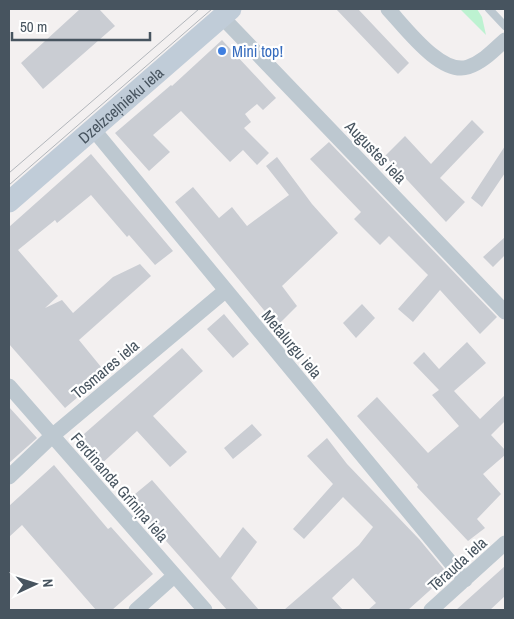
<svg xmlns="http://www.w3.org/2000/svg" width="514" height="619" viewBox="0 0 514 619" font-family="'Archivo Narrow',sans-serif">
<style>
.green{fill:#bdf2d1}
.building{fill:#cacdd3}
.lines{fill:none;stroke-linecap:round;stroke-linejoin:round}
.lane{stroke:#bdc8d0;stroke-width:8}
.street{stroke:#bdc8d0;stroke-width:15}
.secondary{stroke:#c0ccd8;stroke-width:21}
.tram{stroke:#b2b6bb;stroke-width:1}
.shop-dot{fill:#3f7fe0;stroke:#fff;stroke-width:2}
.labels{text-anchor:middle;stroke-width:4.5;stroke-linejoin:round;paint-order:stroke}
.shop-label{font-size:16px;fill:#366cbe;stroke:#fff;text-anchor:start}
.street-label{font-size:16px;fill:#47545f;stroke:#fff}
</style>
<rect width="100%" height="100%" fill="#f3f0f0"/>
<path class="green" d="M460 9H477L482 17 486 35Z"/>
<path class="building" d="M80 9H99L115 26 43 89 21 63Z
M336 9H358L409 63 398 74Z
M222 40 276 98 263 110 257 104 245 114 251 122 244 128 269 153 257 165 243 150 230 162 181 111 153 135 170 152 149 171 115 133 171 85 172 86Z
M472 120 484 132 440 178 465 202 446 222 385 156 405 136 431 164Z
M329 142 497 317 480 334 440 290 413 322 398 309 428 275 389 236 380 245 354 219 361 212 310 159Z
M505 146V173L482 207 471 198Z
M91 154 173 251 155 265 129 235 127 237 91 195 57 223 55 220 18 250 58 296 45 308 62 300 73 313 113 277 140 264 151 276 79 340 106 373 65 408 9 344V227Z
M277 157 312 204 338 233 282 286 297 306 277 326 175 202 193 187 219 218 232 207 247 226 289 195 266 166Z
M505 237V255L493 267 483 257Z
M362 304 375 318 356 338 343 323Z
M224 314 249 344 233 358 207 329Z
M467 342 486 363 454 391 480 419 505 395V421L491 435 505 450V455L483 474 501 494 477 519 485 528 468 541 417 487 418 485 357 416 377 397 428 453 459 426 432 395 439 390 413 363 424 352 439 369Z
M182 348 203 371 153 416 187 452 170 467 137 431 98 467 76 441Z
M9 407 37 438 9 463Z
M252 424 262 435 233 459 224 448Z
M327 438 347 464 419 539 448 574 408 610H368L376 603 353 578 332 598 343 610H284L359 545 373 527 343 497 304 539 293 529 333 484 307 456Z
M54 465 108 529 111 527 153 574 112 610H96L22 525 9 537V506Z
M152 480 220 558 243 527 257 542 231 578 259 610H227L129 499Z
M505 566V596L490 610H456Z"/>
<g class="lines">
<path class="lane" d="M489 9 505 26"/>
<path class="street" d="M388 9C405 27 441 76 468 67 483 62 494 50 505 40
M222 17 505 312
M93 129 465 580
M9 386 205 610
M9 477 52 436 225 291
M136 610 174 576
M431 610 505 543"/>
<path class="secondary" id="s1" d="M9 202 231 9"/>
<path class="tram" d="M9 173 199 9
M9 185 212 9"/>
</g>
<circle class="shop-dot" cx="222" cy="51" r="5"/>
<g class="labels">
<g class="shop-label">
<text x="232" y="57">Mini top!</text>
</g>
<g class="street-label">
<text dy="6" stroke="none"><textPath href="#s1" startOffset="148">Dzelzceļnieku iela</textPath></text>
<text transform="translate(376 152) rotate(46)" y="6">Augustes iela</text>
<text transform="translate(292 344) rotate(50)" y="6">Metalurgu iela</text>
<text transform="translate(105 369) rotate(-40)" y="6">Tosmares iela</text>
<text transform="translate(120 487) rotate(49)" y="6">Ferdinanda Grīniņa iela</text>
<text transform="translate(457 564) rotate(-42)" y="6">Tērauda iela</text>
</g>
</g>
<rect width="514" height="619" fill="none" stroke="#47545f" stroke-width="20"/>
<g transform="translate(35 584) rotate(86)" stroke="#ffffff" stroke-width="4" paint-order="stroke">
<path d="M0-4L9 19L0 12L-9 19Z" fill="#47545f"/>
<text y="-8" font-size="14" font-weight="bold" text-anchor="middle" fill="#47545f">N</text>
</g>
<path d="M12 32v8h138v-8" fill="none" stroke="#47545f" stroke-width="2.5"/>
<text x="20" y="32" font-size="15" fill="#47545f" stroke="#ffffff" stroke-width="4" paint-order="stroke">50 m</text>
</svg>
